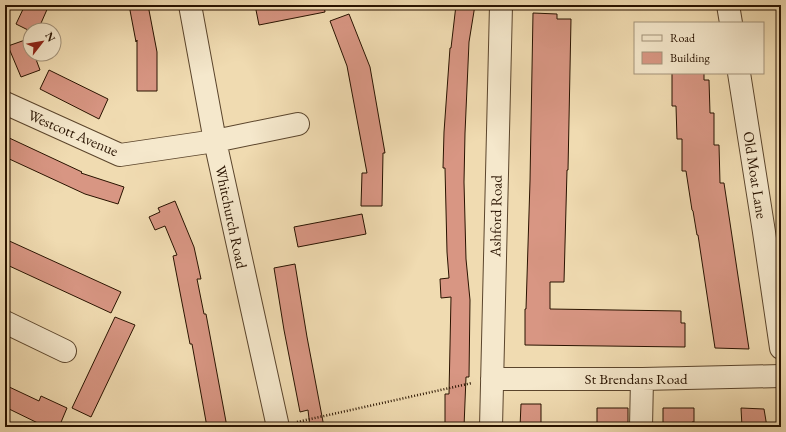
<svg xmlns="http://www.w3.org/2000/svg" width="786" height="432" viewBox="0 0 786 432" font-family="'EB Garamond',serif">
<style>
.building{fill:#d89683;stroke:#291300}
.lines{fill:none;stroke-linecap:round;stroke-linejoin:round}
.minor-casing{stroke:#5b452c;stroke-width:24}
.path{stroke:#291300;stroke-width:2.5;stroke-dasharray:1 2;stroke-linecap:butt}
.minor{stroke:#f5e8cc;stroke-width:22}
.labels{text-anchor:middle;stroke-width:3;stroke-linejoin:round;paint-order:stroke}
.street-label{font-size:15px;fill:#291300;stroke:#f5e8cc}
</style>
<rect width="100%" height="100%" fill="#f0dbb1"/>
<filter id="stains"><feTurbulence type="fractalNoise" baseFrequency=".005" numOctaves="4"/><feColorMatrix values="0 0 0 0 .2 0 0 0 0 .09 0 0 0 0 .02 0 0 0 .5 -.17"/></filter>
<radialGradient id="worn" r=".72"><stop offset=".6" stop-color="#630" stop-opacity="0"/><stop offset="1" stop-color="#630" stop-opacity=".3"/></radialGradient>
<path class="building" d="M25 5H49L38 30H28L16 24Z
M129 5H148L157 52V91H137V40L136 42Z
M255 5H324L325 12 259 25Z
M456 5H475L469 42 465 133 464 182 466 259 470 300 469 377H466L464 427H445V394H449L451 297 441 298 440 279 449 278 447 252 445 168H443L444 132 450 48H451Z
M533 13 557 14V19H571L568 170H567L564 282H550V309L681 311V323H685V347L525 345V309H526L530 181Z
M349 14 370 67 381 130 385 153H383L382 206H361L362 173H367L347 66 330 21Z
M28 39 30 45V54H34L40 70 21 77 8 46Z
M49 70 108 99 99 119 40 89Z
M672 73H704V80H709L710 113H714V145H719L720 183H724L749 349 715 348 698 235H697L693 211 692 210 686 171H682V139H677L676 106H672Z
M5 136 82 172 81 173 124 187 118 204 85 194 5 157Z
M175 201 194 247 201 279H197L204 314H206L227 427H207L192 344H190L173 256 177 255 165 226 155 230 149 217 160 212 158 208Z
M362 214 366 234 298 247 294 227Z
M5 239 121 292 111 313 5 264Z
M295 264 307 337 324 427H310L308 410 300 412 284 330 274 268Z
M115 317 135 325 91 417 72 408Z
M5 385 39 401 41 396 67 408 59 427H46L5 407Z
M521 404H541V427H520Z
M597 408H628V427H597Z
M663 408H694V422H692V427H663Z
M741 408 764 409 767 427H742Z"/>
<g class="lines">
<g class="minor-casing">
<path id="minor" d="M190 5 215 141 278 427
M728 5 731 23
M739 73 764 232 781 348
M5 103 120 155 215 141 298 124
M5 322 65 351
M492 379H642L781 376
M491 427 501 5
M641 427 642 379"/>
</g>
<path class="path" d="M297 422 472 383"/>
<use href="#minor" class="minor"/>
</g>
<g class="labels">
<g class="street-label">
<text transform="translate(73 133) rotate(23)" y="5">Westcott Avenue</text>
<text transform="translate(755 175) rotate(81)" y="5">Old Moat Lane</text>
<text transform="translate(496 216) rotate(-89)" y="5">Ashford Road</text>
<text transform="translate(231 217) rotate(78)" y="5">Whitchurch Road</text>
<text x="636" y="384">St Brendans Road</text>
</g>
</g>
<rect width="786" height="432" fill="none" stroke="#f0dbb1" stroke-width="20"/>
<rect x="6" y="6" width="774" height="420" fill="none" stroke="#291300" stroke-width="2"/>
<rect x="10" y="10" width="766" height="412" fill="none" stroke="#291300"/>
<rect x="634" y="22" width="130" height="52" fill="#f5e8cc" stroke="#a3937a"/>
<rect x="642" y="35" width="20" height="6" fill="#f5e8cc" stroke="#a3937a"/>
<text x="670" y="42" font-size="12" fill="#291300">Road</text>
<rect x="642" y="52" width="20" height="12" fill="#d89683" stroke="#a3937a"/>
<text x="670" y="62" font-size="12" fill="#291300">Building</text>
<g transform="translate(42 42) rotate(59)"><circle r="19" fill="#f5e8cc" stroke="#a3937a"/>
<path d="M0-3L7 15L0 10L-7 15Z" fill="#8f2418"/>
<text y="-6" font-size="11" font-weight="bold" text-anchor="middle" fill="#291300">N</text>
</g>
<rect width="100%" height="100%" filter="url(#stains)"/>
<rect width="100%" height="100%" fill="url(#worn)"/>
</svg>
